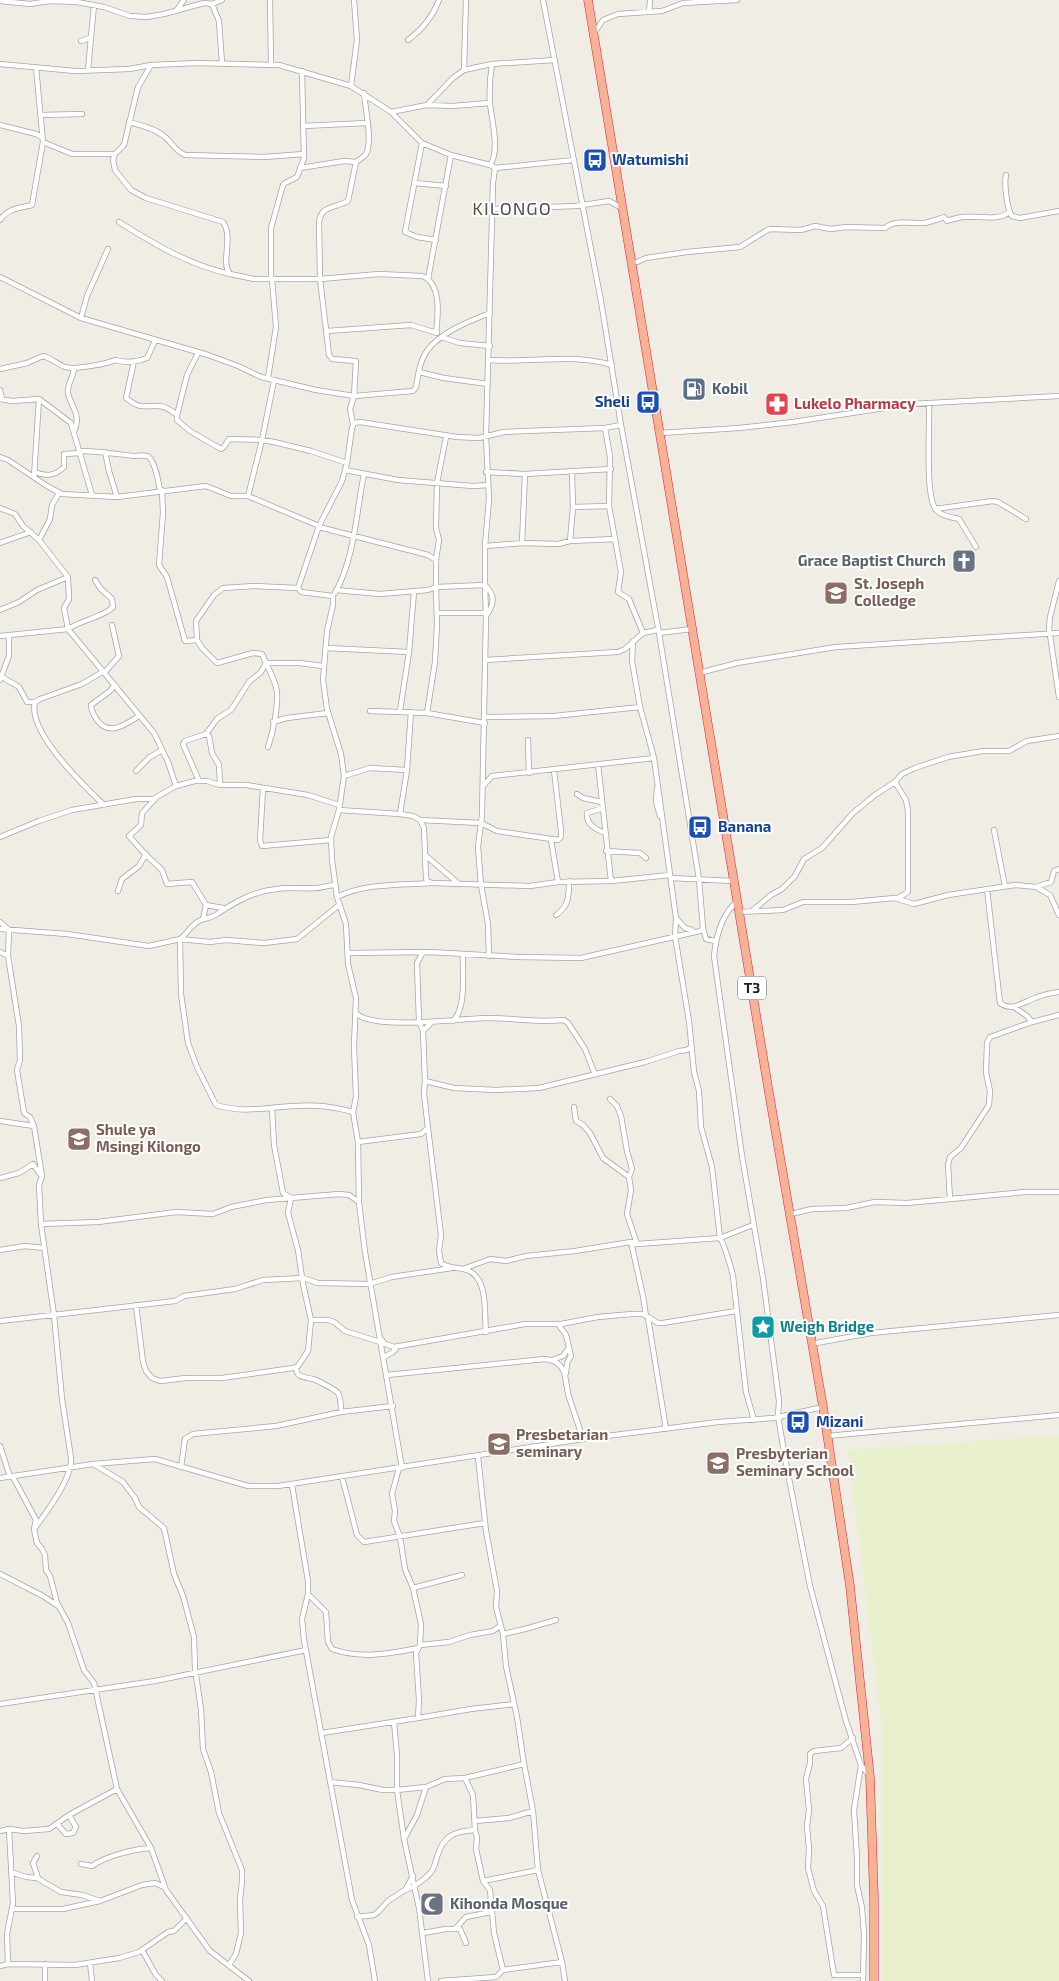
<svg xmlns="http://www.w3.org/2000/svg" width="1059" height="1981" viewBox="0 0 1059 1981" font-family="'Exo 2',sans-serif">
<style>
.farmland{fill:#e9f0ce}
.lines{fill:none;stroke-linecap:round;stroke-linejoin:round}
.minor-casing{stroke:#a5a5a5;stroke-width:6}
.trunk-casing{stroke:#e71846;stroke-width:9}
.minor{stroke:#fff;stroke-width:4.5}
.trunk{stroke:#f6b294;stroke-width:8}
.labels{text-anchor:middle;stroke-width:4;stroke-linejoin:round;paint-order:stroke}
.shield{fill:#fff;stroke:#626262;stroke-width:1}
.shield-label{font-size:14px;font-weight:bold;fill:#1e1e1e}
.transit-label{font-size:15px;font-weight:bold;fill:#164399;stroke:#fff;text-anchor:start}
.service-label{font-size:15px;font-weight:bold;fill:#4e5e75;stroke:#fff;text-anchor:start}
.health-label{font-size:15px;font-weight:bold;fill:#be3a42;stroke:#fff;text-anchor:start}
.worship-label{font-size:15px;font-weight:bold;fill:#5b616d;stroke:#fff;text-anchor:end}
.education-label{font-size:15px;font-weight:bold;fill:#785e54;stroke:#fff;text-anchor:start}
.culture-label{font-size:15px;font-weight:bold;fill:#0d838f;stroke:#fff;text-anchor:start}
.quarter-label{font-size:18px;letter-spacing:1px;fill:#515151;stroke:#fff}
</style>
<rect width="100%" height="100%" fill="#f0ede4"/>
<path class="farmland" d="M1059 1435V1981H882V1726L848 1450Z"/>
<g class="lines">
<g class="minor-casing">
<path id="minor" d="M270 0 271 64
M543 0 601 301 621 425 659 633 699 879 703 928 706 939 715 941
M0 1 30 4 50 1 77 2 104 7 130 16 147 17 164 14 204 3 212 4 222 0
M212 4 219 21 222 63
M176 11 184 0
M649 12 650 0
M594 33 603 20 618 14 662 11 683 3 737 0
M408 40C423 29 433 16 439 0
M81 41 90 38
M0 64 75 71 129 69 151 65 197 63 279 65 351 86 391 112 422 143 451 155 490 165 495 168
M88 70 94 5
M464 70 466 0
M351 86 357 40 354 0
M427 105 452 106 490 103
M391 112 427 105 453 78 464 70 492 64 555 60
M41 115 82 114
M129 122C140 125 154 128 164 136 172 142 174 150 185 155L264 157 304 154
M0 125 36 134 43 138
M303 126 367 123
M43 142 72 154H115L124 145 138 87 151 65
M422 143 405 232 417 237 436 240
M115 154 113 160 115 170 131 190 146 198 223 222C234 238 220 262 230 274L254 279H320L379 274 422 276C442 283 438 316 436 333
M490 165C500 152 492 120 490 104 489 91 490 77 492 64
M300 168 344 161 356 162
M1006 175C1004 183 1007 210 1012 216L1020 218 1059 211
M415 183 446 186
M492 209 576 206 609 201 622 208
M0 220C8 208 20 208 32 205L43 142 36 67
M119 222C154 244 189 265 230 274
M637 262 646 258 687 252 740 247 769 229 801 230 815 226 831 229 846 227 885 228C896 219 911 224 924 223 931 222 938 219 944 217L947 221C952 219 957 218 962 217 976 215 998 222 1009 212
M0 277 81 318 208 355 238 366 261 377 316 390 354 396 413 391 416 387C418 377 419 365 424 356 434 335 469 321 490 313
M271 279V228L283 185 285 183 297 177 304 158 302 71
M428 279 451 155
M81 318 87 296 108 249
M327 331 411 325 437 333
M441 337 460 343 490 346
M198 353 187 375 177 415V420L190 431 221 449 224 447 229 439 262 440 274 442 311 451 347 463
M489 360C531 363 570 353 612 365
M134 361 126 398C130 401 136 406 141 406 159 407 161 402 177 415
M0 369 27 363 43 356C51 358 57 364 65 367 73 370 107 364 115 360 125 363 138 362 147 358L155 341
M74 369C73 378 67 384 68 393 71 407 82 415 74 432
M419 372 444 378 488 384
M268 378 276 327 272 279
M0 390 2 399
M0 399 12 401 39 399 71 423 92 495
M929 403C930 423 925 494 935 508 940 516 951 517 959 519L976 547
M353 424 350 409 354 396 356 361 332 359 329 355 320 279 319 222C321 205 336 208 348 201L356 162C360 159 363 158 366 154 373 142 365 107 364 93
M605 428 610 457 609 506 621 572 618 592 629 599 643 633
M660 433 739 428 793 422 911 404 1059 396
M80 451C98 451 116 454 134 456 138 456 146 454 149 457 156 464 158 481 160 490
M105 452 109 471 117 497
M0 457 8 460 47 486 62 494 117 497 206 486 231 496H248L319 526
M345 470 398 480 473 486 488 485
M35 472C46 477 55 476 64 467V454L80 453
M486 472 525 474 611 469
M34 477 39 399
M162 490 163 513 159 565 167 577 185 641 197 640 202 648 217 663 253 653 262 654 266 663H299L323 666
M248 496 262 440 274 381
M573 507 609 506
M0 508 15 514 23 526 39 540 68 577 69 599 64 608 68 629C80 621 105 616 113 607L112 599 101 589 95 580
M935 509 993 501 998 502 1026 519
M319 527 428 555 436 560
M39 540 50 519 52 505 59 493
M570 541 573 507 572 472
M0 543 31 532
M522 543 525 474
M485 546 523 543 558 544 570 541 615 539
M1059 581 1050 617 1049 628 1059 697
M336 590 380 594 428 590 436 587 485 585 486 616
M335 593C355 557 356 513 364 474
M0 610 19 602 37 590 68 577
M437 613H486
M659 633 692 629
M0 636 68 629 154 733 168 762 176 786
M197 640 196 621 214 595 223 588 254 586 298 588
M633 641 632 661 640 707 654 758 676 918 675 936 689 1021 694 1072 699 1091 701 1127 712 1167 720 1238C723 1241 732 1270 733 1276L746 1392 754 1420
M326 648 409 652
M485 660 618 652 625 649 643 633 657 630
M266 663C270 672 276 682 277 692 278 708 273 732 268 747
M105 672 119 656 112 625
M699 673 737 663 836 647 1059 633
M2 677 19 687 27 702H35
M0 680 9 656V635
M115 685 110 691 91 705C91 711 94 715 97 720 109 737 126 724 139 716
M370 711 427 713 485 723
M400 711 409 652 414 592
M427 713 435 662 437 624 436 587V560L439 540 436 528 437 483 446 437
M485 717 554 716 640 707
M273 722 287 718 328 713
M528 740 529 773
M598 764 611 881
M136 771 150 757 162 750
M344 776 370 768 407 770
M199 781 183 744 185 741 206 734
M895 782 906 800 908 811V892L898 898
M220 785 219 765 212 753 209 736 206 734 217 719 231 710 249 682 261 672 266 663
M483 786 492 776 654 758
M263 788 260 841 262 846 331 840
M657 788 656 802 660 816
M577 794 583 798 602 802
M155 799 142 813 141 825 129 836 145 854 162 870 167 884 192 882 206 905 223 908
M104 805C84 786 27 732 35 702L40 699 82 684 104 671
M603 808 587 813C586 824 595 829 605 833
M339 810 400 814 413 816 420 820 424 828 426 878 427 881 432 883 530 886 558 882 611 881 670 875
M400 814 407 770 411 712
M420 820 481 823 497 831 558 840 561 837V831L554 770
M994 830 1005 886
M0 837 39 821 72 810 136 799H153L176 786 195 781H207L220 785H246L308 795 339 805
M551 840 558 882
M606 851 640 853 646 858
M425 855 459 884
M671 878 733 881
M335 885C328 885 322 888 316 888 303 889 290 887 277 889 254 891 235 902 217 914 212 918 205 918 199 921 191 925 187 934 180 939L181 994 188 1043 197 1067 216 1105C238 1112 258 1109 280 1107 307 1104 328 1105 353 1112
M1036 887 1050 895 1059 915
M987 889 1000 1003C1012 1012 1023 1002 1035 998 1042 995 1051 993 1059 992
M118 891 122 879 139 866 146 854
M337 897C365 883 401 885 431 883
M738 901C722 913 716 937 714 956L742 1156 763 1278 779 1401 778 1416 785 1458 810 1586 846 1721 861 1765 869 1775
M752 911 771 895 782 889 795 876 804 859 822 848 853 813 875 795 895 782 902 774 915 768 948 757 983 751H1009L1027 741 1059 736
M739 912 783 910 803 902H851L895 898 914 904 948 895 1015 885 1036 887 1051 882 1054 871 1059 869
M556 915C569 906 569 896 569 881
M676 918 685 928 692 930
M203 919 206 905
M0 922 9 930 8 956 19 1026 20 1060 17 1070 24 1113 30 1117 34 1126 42 1176 39 1185 41 1224 54 1315 62 1399 71 1458C72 1479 46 1513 34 1529
M0 929 67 934 149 946 180 939 210 942 226 940 264 943 297 939 339 905
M0 952 8 956
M423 952 417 963 419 1021 423 1031
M348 953 430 952 518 957 581 958 700 931 703 928
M489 956 488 924 481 885 478 847 482 815 486 616C495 604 495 595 485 585V546L489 499 486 436 493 183 495 168 574 160
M1014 1007 1027 1016 1032 1022
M356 1013C372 1031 462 1018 487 1018 513 1018 538 1023 564 1020L568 1023 585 1049 594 1072 596 1074
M453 1021C467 1007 462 973 463 955
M425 1081 454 1088 496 1090 539 1088 645 1062 679 1051 687 1050 691 1047
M610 1099 617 1106 621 1116 627 1151 632 1169 629 1177
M574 1107 576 1121 583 1125 590 1133 603 1158 629 1177 631 1190 627 1214 637 1244
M0 1121 34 1126
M428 1128 441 1235 439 1251 441 1263C449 1269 458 1267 467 1270 489 1278 484 1314 486 1332
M358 1142 421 1134 428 1128 424 1094 425 1081 423 1031 432 1022
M0 1178 19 1173 33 1164 40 1174
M950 1199 948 1165 950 1157 961 1148 989 1105 990 1091 986 1073 987 1043 990 1037 1032 1022 1059 1015
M791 1214 812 1209 846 1208 875 1202 907 1203 1025 1192H1059
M41 1224 98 1222 176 1212 213 1214 231 1207 267 1200 339 1194 349 1195 359 1202
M631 1242 643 1296 646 1316
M0 1250 25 1246 44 1248
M463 1269 490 1259 506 1261 526 1256 575 1251 631 1242 637 1244 720 1238 753 1225
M136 1305 143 1362 146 1371 152 1378 160 1381 186 1378H222L293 1368 298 1366 308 1351 311 1320 303 1284 298 1250 288 1213 291 1198 283 1193 274 1145 272 1108
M648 1318 666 1429
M311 1320H328L334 1322 345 1331 380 1342
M0 1321 175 1301 184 1296 235 1289 263 1280 303 1278 318 1283 369 1284 392 1277 452 1268
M558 1324 566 1335 571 1356 567 1363 566 1373
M380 1338 385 1344 394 1347 525 1324H561L598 1317 632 1314H643L658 1323H663L736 1311
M811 1344 871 1333 1059 1315
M384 1357 393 1352 398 1346
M552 1360 563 1356 568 1349
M296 1367C296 1378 305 1377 313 1379 317 1380 336 1390 338 1393 341 1398 341 1406 341 1412
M387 1375 545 1359C559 1360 566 1370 566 1384
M566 1381 568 1394 583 1439
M827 1436 1059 1415
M0 1446 10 1477
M478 1457 486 1531 497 1591 496 1607 503 1634 506 1666 517 1717 524 1764 533 1811 538 1870 562 1962 565 1981
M95 1465 123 1482 135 1498 139 1507 164 1528 174 1574 183 1596 194 1637 195 1669 201 1709 203 1749 211 1772 219 1813 242 1870V1881L240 1900 241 1933 236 1954 229 1965
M181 1467 185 1439 193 1434 276 1426 341 1412 393 1406
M402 1468 365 1252 359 1203 358 1142 353 1112 356 1097 354 1046 356 998 348 964 346 924 337 897 332 860 331 837 339 810 344 776 341 754 327 709 323 680 327 631 333 605V596L301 592 298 588 319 526 342 481 347 463 352 428 354 423 360 422 457 437 479 438 504 432 526 431 605 428 621 425
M13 1477 36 1520 34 1529 37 1543 42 1549 45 1555 46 1570 50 1576 57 1603 68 1623 84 1670 94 1683 117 1789 151 1848 166 1890 210 1951 249 1981
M342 1477 357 1535 364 1542 485 1523
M0 1478 93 1464 155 1459 248 1486H278L583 1439 718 1422 774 1418 823 1407
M292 1485 308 1581V1594L302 1619 304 1640 352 1900 369 1945 375 1981
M0 1574 43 1596 58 1606
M413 1588 462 1575
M308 1594 326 1612 328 1642 332 1649C360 1659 389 1654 418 1648
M503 1634 525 1629 556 1620
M420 1645 449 1642 470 1635 493 1631 500 1626
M0 1704 155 1681 306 1650
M418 1718 471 1709 514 1704
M394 1722 397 1755V1790L404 1839 419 1908 428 1981
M322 1733 418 1718 419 1700 416 1653 420 1645 421 1624 413 1588 405 1569 400 1537 394 1521 395 1511 392 1494 399 1468
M853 1738 841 1748 814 1751 810 1754V1763L806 1779 809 1810 807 1826 809 1849 808 1868 814 1891 823 1906 834 1975H863
M861 1765 854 1810 857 1858V1885L862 1908 864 1934 863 1981
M330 1782 359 1785 383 1790H397L426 1787 445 1779 465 1778 524 1764
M475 1821 509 1818 533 1811
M57 1824 66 1834 73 1833 76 1827 69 1815
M0 1831 9 1829 24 1831 49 1829 69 1815 117 1789
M404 1839 417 1815 426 1787
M37 1856 33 1863 38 1878
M81 1864 92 1866C106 1856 134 1849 151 1848
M11 1872 26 1877 37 1878 61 1892 82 1895 100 1901 142 1885 155 1883 164 1887
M483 1881 538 1870
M405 1890C414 1887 429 1877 433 1869 435 1865 436 1861 437 1857 443 1836 454 1831 475 1830
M12 1909H63L100 1901
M357 1917 374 1915 378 1912 388 1901 405 1890 413 1876
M455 1929 466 1917 491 1912
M423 1933 446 1929H460L466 1943
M142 1950 156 1975 162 1981
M90 1963 92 1981
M8 1964 7 1934 13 1903 9 1829
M0 1966 8 1964 75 1965 119 1958 139 1952 168 1932 174 1931 187 1918
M503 1970 562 1962
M45 1981V1964
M441 1981 496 1977 503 1970 494 1933 490 1890 483 1881 476 1849 477 1838 475 1830 473 1795 465 1778"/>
</g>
<g class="trunk-casing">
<path id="trunk" d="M588 0 768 1087 823 1407 850 1586 870 1777 874 1898V1981"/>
</g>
<use href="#minor" class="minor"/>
<use href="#trunk" class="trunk"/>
</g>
<defs>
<g id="bus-square" transform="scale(1.25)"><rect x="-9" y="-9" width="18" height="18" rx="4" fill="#1a4fb4" stroke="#fff"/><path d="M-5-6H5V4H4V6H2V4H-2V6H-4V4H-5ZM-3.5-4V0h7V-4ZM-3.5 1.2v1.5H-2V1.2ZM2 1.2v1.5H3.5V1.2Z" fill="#fff"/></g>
<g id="fuel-square" transform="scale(1.25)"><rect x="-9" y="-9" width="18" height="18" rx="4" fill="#5c6f8a" stroke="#fff"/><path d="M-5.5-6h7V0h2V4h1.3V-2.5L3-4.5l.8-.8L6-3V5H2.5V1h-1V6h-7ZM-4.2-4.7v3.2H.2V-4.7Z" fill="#fff"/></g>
<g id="pharmacy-square" transform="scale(1.25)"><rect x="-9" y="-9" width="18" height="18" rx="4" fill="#e0444e" stroke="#fff"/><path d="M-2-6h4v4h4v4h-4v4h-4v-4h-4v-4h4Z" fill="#fff"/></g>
<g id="church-square" transform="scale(1.25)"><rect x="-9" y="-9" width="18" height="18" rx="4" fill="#6b7280" stroke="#fff"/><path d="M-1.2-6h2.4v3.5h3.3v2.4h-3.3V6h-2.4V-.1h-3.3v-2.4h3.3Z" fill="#fff"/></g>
<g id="university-square" transform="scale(1.25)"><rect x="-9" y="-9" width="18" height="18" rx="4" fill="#8d6e63" stroke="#fff"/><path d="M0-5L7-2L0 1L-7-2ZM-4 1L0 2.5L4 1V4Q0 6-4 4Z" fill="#fff"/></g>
<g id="school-square" transform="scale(1.25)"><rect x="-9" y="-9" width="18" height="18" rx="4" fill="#8d6e63" stroke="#fff"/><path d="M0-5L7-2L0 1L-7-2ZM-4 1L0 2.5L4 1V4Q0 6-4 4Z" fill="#fff"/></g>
<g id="sight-square" transform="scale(1.25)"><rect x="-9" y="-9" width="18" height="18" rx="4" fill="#0f9aa8" stroke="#fff"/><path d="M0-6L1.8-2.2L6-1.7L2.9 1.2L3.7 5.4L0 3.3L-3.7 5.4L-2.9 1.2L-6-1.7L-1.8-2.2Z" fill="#fff"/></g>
<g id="mosque-square" transform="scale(1.25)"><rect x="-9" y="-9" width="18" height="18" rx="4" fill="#6b7280" stroke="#fff"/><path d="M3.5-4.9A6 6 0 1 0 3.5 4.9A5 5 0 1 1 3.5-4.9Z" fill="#fff"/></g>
</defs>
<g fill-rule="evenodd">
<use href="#bus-square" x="595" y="160"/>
<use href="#fuel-square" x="694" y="389"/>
<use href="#bus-square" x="648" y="402"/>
<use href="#pharmacy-square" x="777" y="404"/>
<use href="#church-square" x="964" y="561"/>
<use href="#university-square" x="836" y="593"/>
<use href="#bus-square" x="700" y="827"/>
<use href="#school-square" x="79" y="1139"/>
<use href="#sight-square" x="763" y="1327"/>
<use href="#bus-square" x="798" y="1422"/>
<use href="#school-square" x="499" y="1444"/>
<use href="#school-square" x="718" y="1463"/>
<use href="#mosque-square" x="432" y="1904"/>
</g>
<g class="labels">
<rect class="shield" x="738" y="976.5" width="28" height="23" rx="4"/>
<g class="shield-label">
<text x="752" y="993">T3</text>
</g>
<g class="transit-label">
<text x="612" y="165">Watumishi</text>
<text x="630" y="407" text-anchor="end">Sheli</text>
<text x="718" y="832">Banana</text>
<text x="816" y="1427">Mizani</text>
</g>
<g class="service-label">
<text x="712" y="394">Kobil</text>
</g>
<g class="health-label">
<text x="794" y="409">Lukelo Pharmacy</text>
</g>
<g class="worship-label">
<text x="946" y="566">Grace Baptist Church</text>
<text x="450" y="1909" text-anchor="start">Kihonda Mosque</text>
</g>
<g class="education-label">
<text x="854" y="589">St. Joseph<tspan x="854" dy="17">Colledge</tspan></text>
<text x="96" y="1135">Shule ya<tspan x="96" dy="17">Msingi Kilongo</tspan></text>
<text x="516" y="1440">Presbetarian<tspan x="516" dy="17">seminary</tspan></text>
<text x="736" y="1459">Presbyterian<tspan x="736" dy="17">Seminary School</tspan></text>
</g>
<g class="culture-label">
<text x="780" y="1332">Weigh Bridge</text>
</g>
<g class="quarter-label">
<text x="512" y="215">KILONGO</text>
</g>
</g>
</svg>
